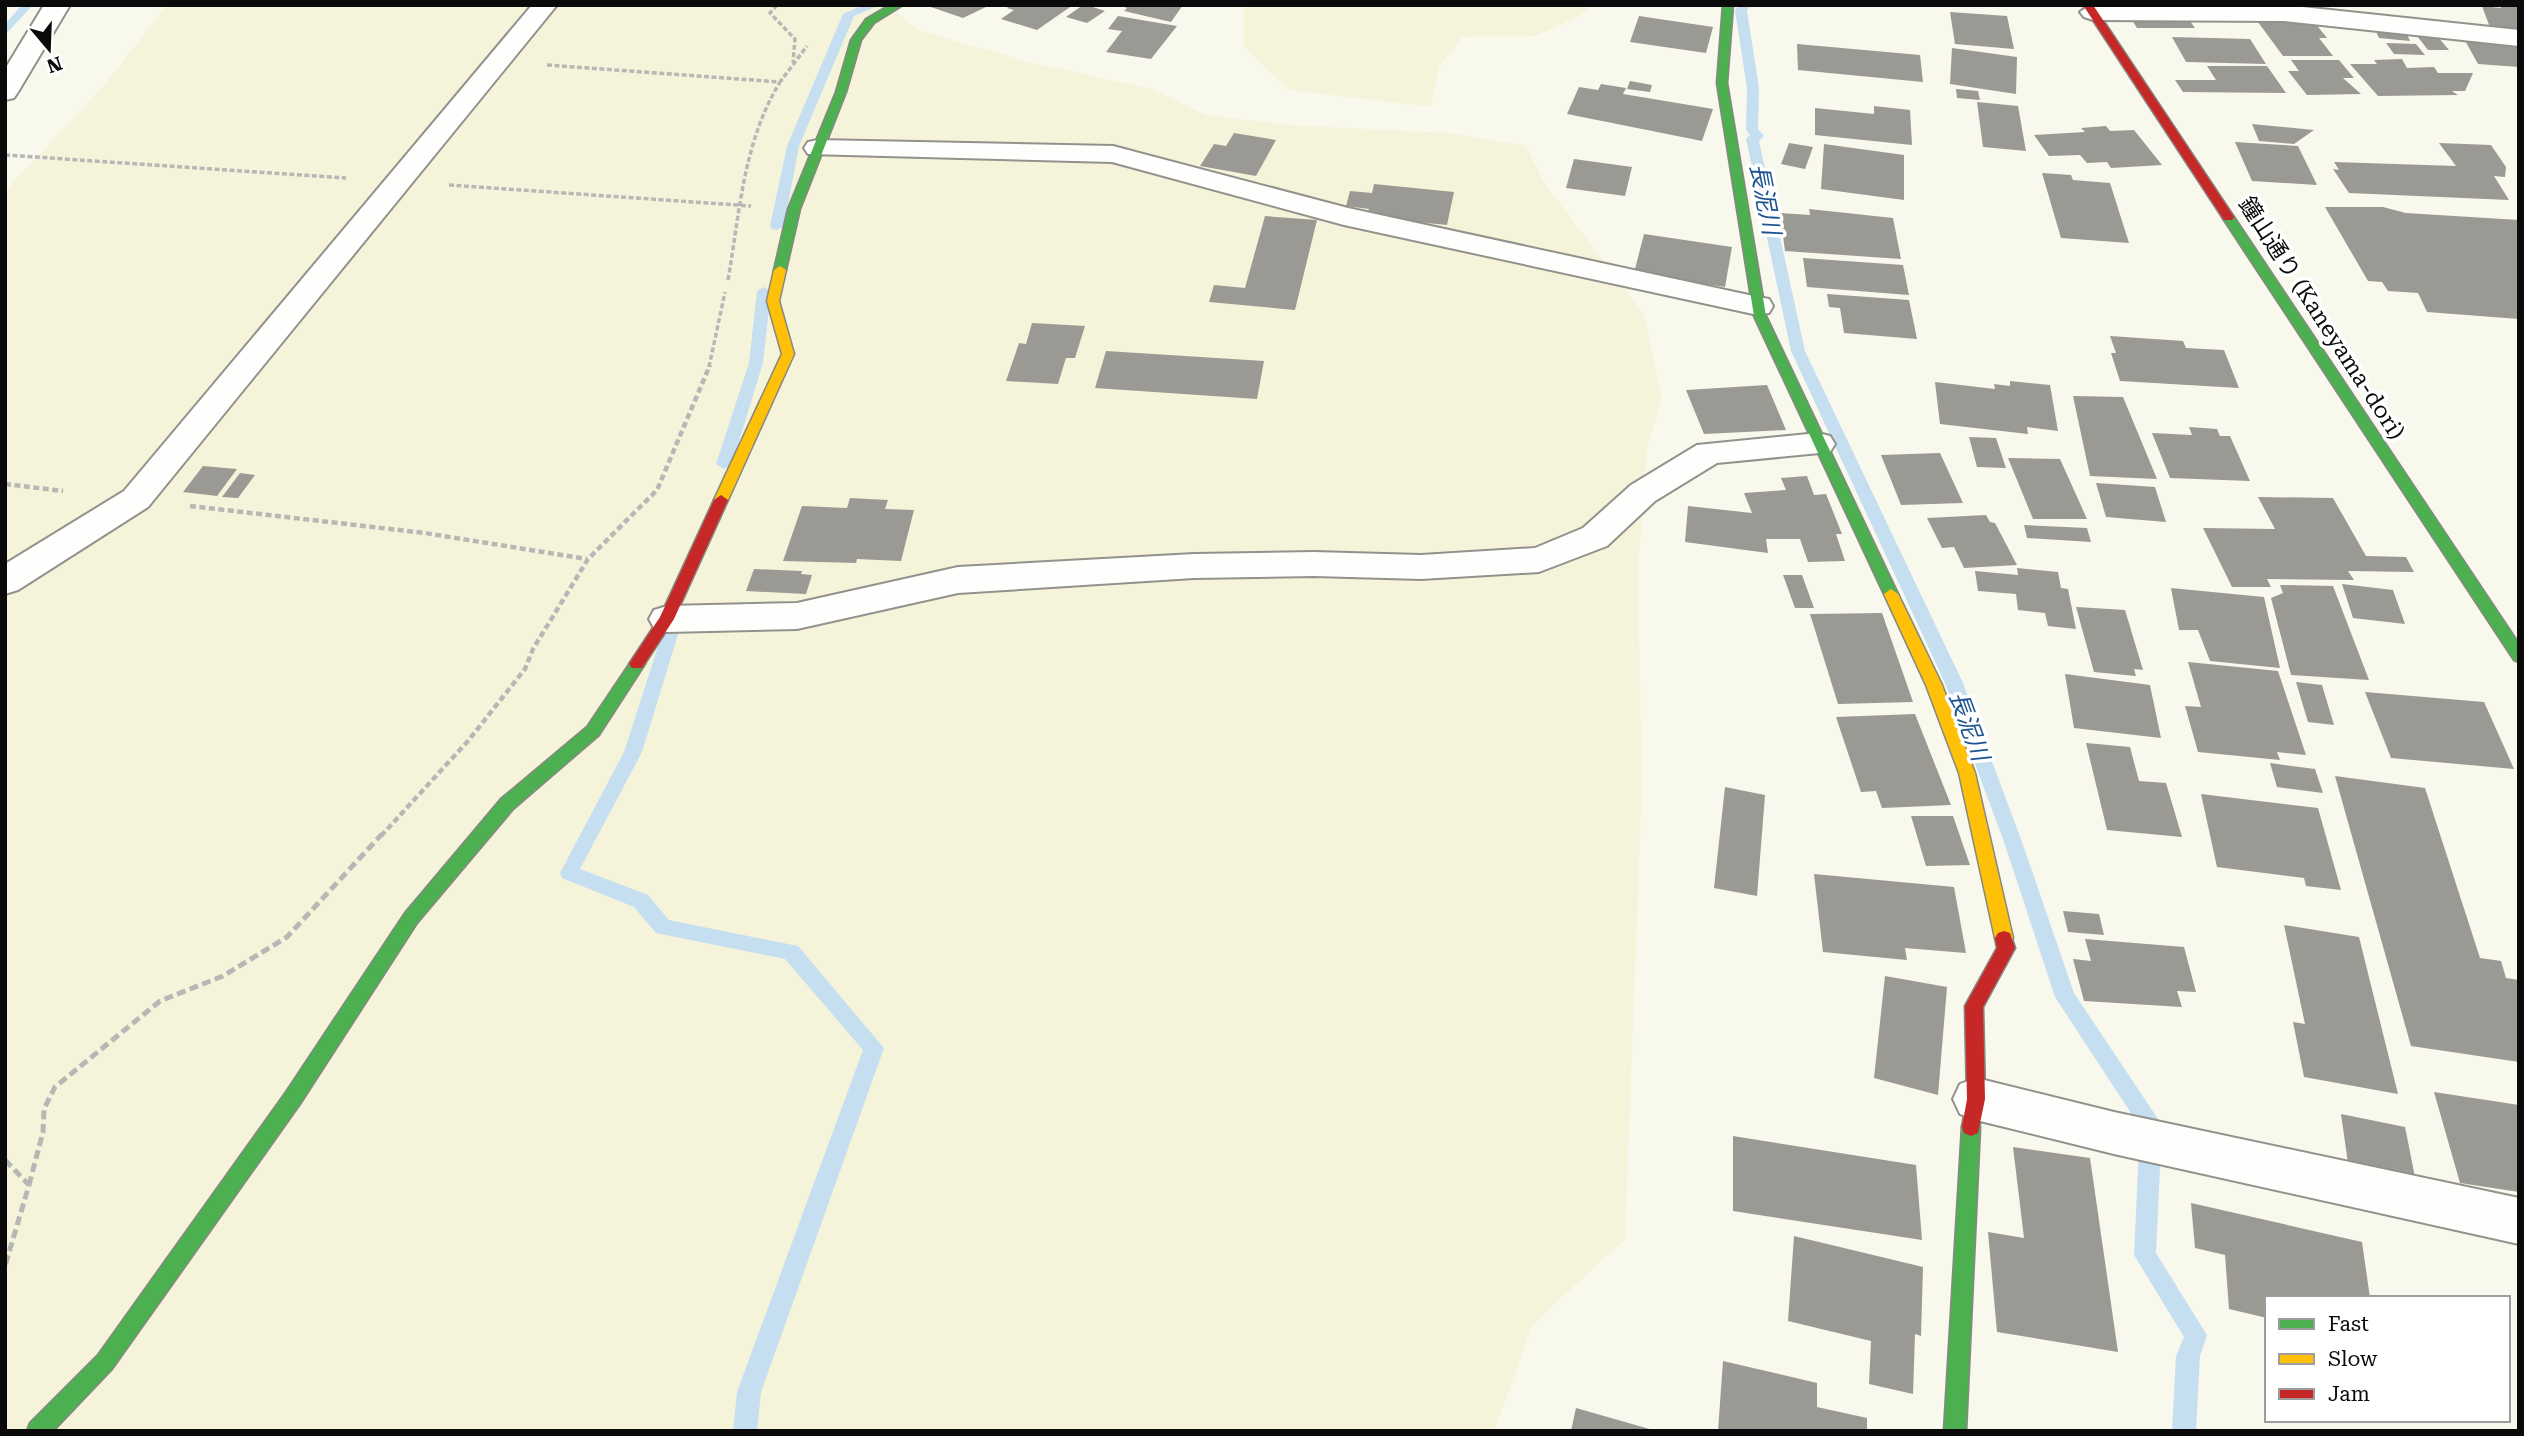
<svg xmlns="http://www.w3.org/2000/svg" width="2524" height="1436" viewBox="0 0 2524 1436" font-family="'Roboto Serif','Noto Sans JP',serif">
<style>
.farmland{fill:#f5f4da}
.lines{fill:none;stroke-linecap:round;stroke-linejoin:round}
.stream{fill:#c6dff0;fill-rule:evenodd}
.building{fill:#9b9993}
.street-casing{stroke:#92918c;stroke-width:4}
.fast-casing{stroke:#888883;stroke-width:3}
.slow-casing{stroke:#888883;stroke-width:3}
.jam-casing{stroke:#888883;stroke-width:3}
.path-far2{stroke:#b7b7b5;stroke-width:3.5;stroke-dasharray:5 2.5;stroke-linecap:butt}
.path-far1{stroke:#b7b7b5;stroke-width:4.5;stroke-dasharray:6 3.5;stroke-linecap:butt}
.path{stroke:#b7b7b5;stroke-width:5;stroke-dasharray:9 4.5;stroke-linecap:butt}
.street{fill:#fefefc;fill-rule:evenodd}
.fast{fill:#4caf50;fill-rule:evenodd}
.slow{fill:#ffc107;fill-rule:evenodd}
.jam{fill:#c62828;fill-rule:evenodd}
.labels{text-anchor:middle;stroke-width:7;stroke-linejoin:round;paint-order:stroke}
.street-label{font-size:23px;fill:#0a0a0a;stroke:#fff}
.water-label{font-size:24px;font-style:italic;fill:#1d5591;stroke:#fff}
</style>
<rect width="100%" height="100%" fill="#f9f8ed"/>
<path class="farmland" d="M167 5H889L917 30 1033 63 1152 89 1206 115 1288 125 1450 133 1526 146 1545 184 1644 314 1662 399 1647 448 1638 573 1642 784 1625 1239 1533 1324 1494 1431H5V191L100 90Z
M1244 5H1591L1582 14 1536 36 1463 37 1439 67 1431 107 1289 90 1244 46Z"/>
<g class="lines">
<path class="stream" d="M22 5H33L5 35V24Z
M863 5H880L854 16 799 146 784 226 777 230 772 229 770 226 787 146 843 14Z
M1739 5H1750L1747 11 1759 88 1758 129 1764 136 1759 141 1805 351 1963 683 2022 842 2074 993 2162 1125 2156 1253 2207 1335 2200 1356 2196 1431H2172L2176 1356 2184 1337 2134 1255 2140 1127 2055 997 2004 842 1945 683 1791 351 1746 139 1750 135 1746 130 1747 88 1735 11Z
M764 287 771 291 763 363 732 464 724 469 716 464 749 363 757 291Z
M672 622 680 628 642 752 580 869 648 895 669 920 798 946 884 1048 761 1392 757 1431H733L737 1392 863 1050 785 959 656 933 634 907 562 878 560 873 624 752 664 628Z"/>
</g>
<path class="building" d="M990 5 963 18 928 6V5Z
M1010 5H1073L1037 30 1001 19 1014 10 1007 8Z
M1083 5H1087L1105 11 1087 23 1066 17Z
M1119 5H1183L1171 22 1124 11 1127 8Z
M2500 5H2519V33L2491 30 2482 6 2501 8Z
M1950 12 2007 16 2014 49 1955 44Z
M1118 16 1177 26 1151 59 1106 52 1122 31 1108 29Z
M1639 16 1713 27 1706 53 1630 42Z
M2130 17H2187L2195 28H2137Z
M2255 18H2311L2327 38H2319L2333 56H2283Z
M2373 25 2404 28 2410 41 2379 38Z
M2417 36 2438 37 2449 50H2428Z
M2172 37 2250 39 2266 64 2186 62Z
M2463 37 2519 44V67L2478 64Z
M2386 43 2416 44 2425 55 2394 54Z
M1797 44 1920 55 1923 82 1798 70Z
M1952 48 2017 57 2016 94 1950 84Z
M2402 59 2407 68 2434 67 2438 73H2473L2465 91H2452L2458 95 2378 96 2350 64H2377L2374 60Z
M2291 60H2339L2354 78H2343L2361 94 2307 95 2288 71H2299Z
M2207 66H2267L2286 93 2183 92 2175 80H2216Z
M1630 81 1652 85 1650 92 1627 89Z
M1601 84 1626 88 1623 94 1713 109 1702 141 1567 114 1579 87 1598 90Z
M1956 89 1978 91 1980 100 1957 98Z
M1977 102 2018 106 2026 151 1983 147Z
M1874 106 1910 110 1912 145 1815 135V108L1874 114Z
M2252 124 2314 130 2294 144 2259 141Z
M2106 126 2110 131 2134 130 2162 165 2111 168 2107 162 2087 163 2080 155 2049 156 2034 135 2085 132 2081 128Z
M1234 133 1276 140 1256 176 1200 166 1214 144 1226 146Z
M2235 142 2298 146 2317 185 2252 181Z
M1789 143 1813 147 1805 169 1781 164Z
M2439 143 2491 145 2506 167 2505 177 2494 176 2509 200 2349 193 2333 169 2339 170 2334 162 2456 166Z
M1824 144 1904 155V200L1821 189Z
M1574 159 1632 167 1625 196 1566 188Z
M2042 173 2071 175 2073 180 2110 183 2129 243 2061 238Z
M1374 184 1454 192 1447 225 1366 217 1369 209 1346 206 1350 191 1372 193Z
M2325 207H2383L2406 213 2519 220V319L2427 312 2418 293 2388 291 2382 282 2368 281Z
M1809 209 1893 218 1901 259 1785 251 1780 213 1810 215Z
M1265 216 1317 220 1295 310 1209 302 1214 285 1245 288Z
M1644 234 1732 247 1725 287 1634 273Z
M1803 258 1903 265 1909 295 1807 287Z
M1827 294 1909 300 1917 339 1844 333 1840 308 1829 307Z
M1032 323 1085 326 1075 358H1066L1058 384 1006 381 1019 343 1026 344Z
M2110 336 2183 341 2186 348 2224 350 2239 388 2120 381 2111 353H2116Z
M1106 351 1264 361 1257 399 1095 388Z
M2010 381 2050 385 2058 431 2027 427 2028 434 1940 424 1935 382 1995 389 1994 384 2010 386Z
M1767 385 1786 430 1704 434 1686 390Z
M2073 396 2123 397 2157 479 2090 476Z
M2189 427 2217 429 2220 436H2230L2250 481 2170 478 2152 433 2192 435Z
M1969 437 1996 438 2006 468 1977 467Z
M1940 453 1963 503 1901 505 1881 455Z
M2008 458 2060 459 2087 519H2033Z
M203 466 237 469 217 496 183 492Z
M240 473 255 475 238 498 222 497Z
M1807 476 1814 495 1826 494 1842 534H1836L1845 561 1808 562 1800 539H1766L1768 553 1685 542 1688 506 1752 513 1744 493 1786 490 1781 478Z
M2096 483 2155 487 2166 522 2106 517Z
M2258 497 2333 498 2366 556 2406 557 2414 572 2348 571 2354 580 2267 579 2271 587H2232L2203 528 2275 529Z
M850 498 888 500 885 509 914 510 901 561 857 559 856 563 783 561 802 506 847 508Z
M1986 515 1990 522 1995 523 2017 565 1964 568 1954 547 1942 548 1927 518Z
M2024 525 2087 528 2091 542 2027 538Z
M2017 568 2058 572 2061 588 2068 589 2076 629 2048 626 2045 613 2018 610 2016 594 1978 591 1975 571 2018 575Z
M754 569 802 571 801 574 812 575 806 594 746 591Z
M1783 575H1802L1814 608H1795Z
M2342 584 2393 590 2405 624 2353 618Z
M2280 585 2333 586 2369 680 2291 675 2271 598 2283 593Z
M2171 588 2264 597 2280 668 2210 661 2198 630H2179Z
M2076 607 2125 610 2143 670 2134 669 2136 676 2094 672Z
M1882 613 1913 702 1838 704 1810 614Z
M2188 662 2278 671 2306 755 2277 752 2280 760 2198 752 2185 706 2201 707Z
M2065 674 2150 685 2161 738 2074 728Z
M2296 682 2322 685 2334 725 2308 722Z
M2365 692 2484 702 2514 769 2391 758Z
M1915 714 1951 805 1882 808 1876 791 1861 792 1836 717Z
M2086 743 2130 747 2139 781 2166 783 2182 837 2107 830Z
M2270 763 2315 769 2323 793 2277 787Z
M2335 776 2425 788 2480 958 2501 961 2506 978 2519 980V1062L2411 1046Z
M1725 787 1765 795 1757 896 1714 888Z
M2201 794 2318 808 2341 890 2306 886 2304 878 2217 867Z
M1911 816H1953L1970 865 1926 866Z
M1814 874 1954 887 1966 953 1905 948 1907 960 1823 952Z
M2063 911 2099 914 2104 935 2068 932Z
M2284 925 2359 937 2398 1094 2304 1077 2293 1022 2305 1024Z
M2085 939 2184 947 2196 992 2177 991 2182 1007 2084 1001 2073 959 2091 961Z
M1885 976 1947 987 1938 1095 1874 1078Z
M2434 1092 2519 1105V1192L2460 1183Z
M2341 1114 2405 1127 2415 1177 2348 1163Z
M1733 1136 1916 1165 1922 1240 1733 1211Z
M2013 1147 2090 1158 2118 1352 1997 1332 1988 1232 2024 1238Z
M2191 1203 2362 1242 2370 1298H2267V1318L2229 1309 2225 1255 2195 1248Z
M1794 1236 1923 1267 1921 1336 1915 1334 1913 1394 1869 1384 1871 1341 1788 1321Z
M1723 1361 1817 1383V1407L1867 1418V1431H1718Z
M1576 1408 1653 1430V1431H1571Z"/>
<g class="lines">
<g class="street-casing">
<path id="street" d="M44 5H70L18 92 14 98 5 100V69Z
M532 5H557L148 507 18 590 5 594V564L124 491Z
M2090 5H2284L2519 30V46L2284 21 2093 20 2084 17 2080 12Z
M818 140 1113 146 1348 208 1758 297 1769 299 1773 306 1769 313 1758 315 1344 225 1112 162 808 154 804 148 808 142Z
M1818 433 1830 436 1835 444 1830 452 1717 463 1655 501 1607 546 1539 572 1421 579 1314 576 1194 578 958 593 797 629 667 632 654 628 649 619 654 610 667 606 797 603 958 567 1194 554 1314 552 1421 555 1535 548 1583 528 1631 485 1697 445Z
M1976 1078 2114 1112 2519 1198V1244L2114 1154 1976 1120 1960 1114 1953 1099 1960 1084Z"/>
</g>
<g class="fast-casing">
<path id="fast" d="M890 5H903L874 23 861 40 846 92 800 209 786 270 780 274 776 273 774 270 788 209 836 92 851 40 866 19Z
M1723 5H1733L1727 83 1766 316 1898 594 1891 599 1884 594 1754 316 1717 83Z
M2228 213 2234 217 2519 644V662L2514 660 2222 217Z
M637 658 645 664 599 735 513 809 417 923 300 1104 112 1369 53 1431H27L30 1423 98 1355 286 1092 405 913 501 799 587 727 632 660Z
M1971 1118 1978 1121 1980 1127 1966 1431H1944L1962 1127 1964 1121Z"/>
</g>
<g class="slow-casing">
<path id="slow" d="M780 266 786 270 779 301 794 354 728 500 721 505 714 500 782 354 767 301 774 270Z
M1891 589 1898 594 1942 685 1975 773 2013 938 2010 943 2004 945 1998 943 1995 938 1959 773 1926 685 1884 594Z"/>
</g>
<g class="jam-casing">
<path id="jam" d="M2083 5H2093L2234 217 2232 220H2224Z
M721 495 728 500 674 619 642 668H632L629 664 660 617 714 500Z
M2004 931 2010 933 2015 948 1983 1007 1985 1099 1978 1133 1971 1136 1964 1133 1962 1127 1967 1099 1965 1006 1997 948 1995 938 1998 933Z"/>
</g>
<path class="path-far2" d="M777 5 770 13 795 39 793 62
M547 65 780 82 807 46
M5 155 346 178
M449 185 751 206
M728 280C740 211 743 143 780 82
M709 367 725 292"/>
<path class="path-far1" d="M5 484 63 491
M190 506 425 533 587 559
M381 836 468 741 525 669 533 649 588 559 657 490 710 365"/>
<path class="path" d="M5 1160 29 1185 5 1266
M29 1185 43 1132 44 1109 55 1087 160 1001 223 976 287 937 382 834"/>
<use href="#street" class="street"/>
<use href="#fast" class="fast"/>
<use href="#slow" class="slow"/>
<use href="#jam" class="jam"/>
</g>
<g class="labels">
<g class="street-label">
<text transform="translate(2322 318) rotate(57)" y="8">鐘山通り (Kaneyama-dori)</text>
</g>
<g class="water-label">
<text transform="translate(1765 199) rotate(79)" y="8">長泥川</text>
<text transform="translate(1969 726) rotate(70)" y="8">長泥川</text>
</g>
</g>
<rect width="2524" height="1436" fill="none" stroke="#0a0a0a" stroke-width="14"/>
<rect x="2265" y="1296" width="245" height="126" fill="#ffffff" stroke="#9d9d9d" stroke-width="2"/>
<rect x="2279" y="1319" width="35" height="10" fill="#4caf50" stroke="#9d9d9d" stroke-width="2"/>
<text x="2328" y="1331" font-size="21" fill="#0a0a0a">Fast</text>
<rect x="2279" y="1354" width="35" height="10" fill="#ffc107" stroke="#9d9d9d" stroke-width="2"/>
<text x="2328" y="1366" font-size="21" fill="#0a0a0a">Slow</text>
<rect x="2279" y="1389" width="35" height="10" fill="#c62828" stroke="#9d9d9d" stroke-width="2"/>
<text x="2328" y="1401" font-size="21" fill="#0a0a0a">Jam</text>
<g transform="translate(49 49) rotate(161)" stroke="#ffffff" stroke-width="5" paint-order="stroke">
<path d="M0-5L12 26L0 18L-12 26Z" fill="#0a0a0a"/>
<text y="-10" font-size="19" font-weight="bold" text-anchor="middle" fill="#0a0a0a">N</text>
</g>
</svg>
